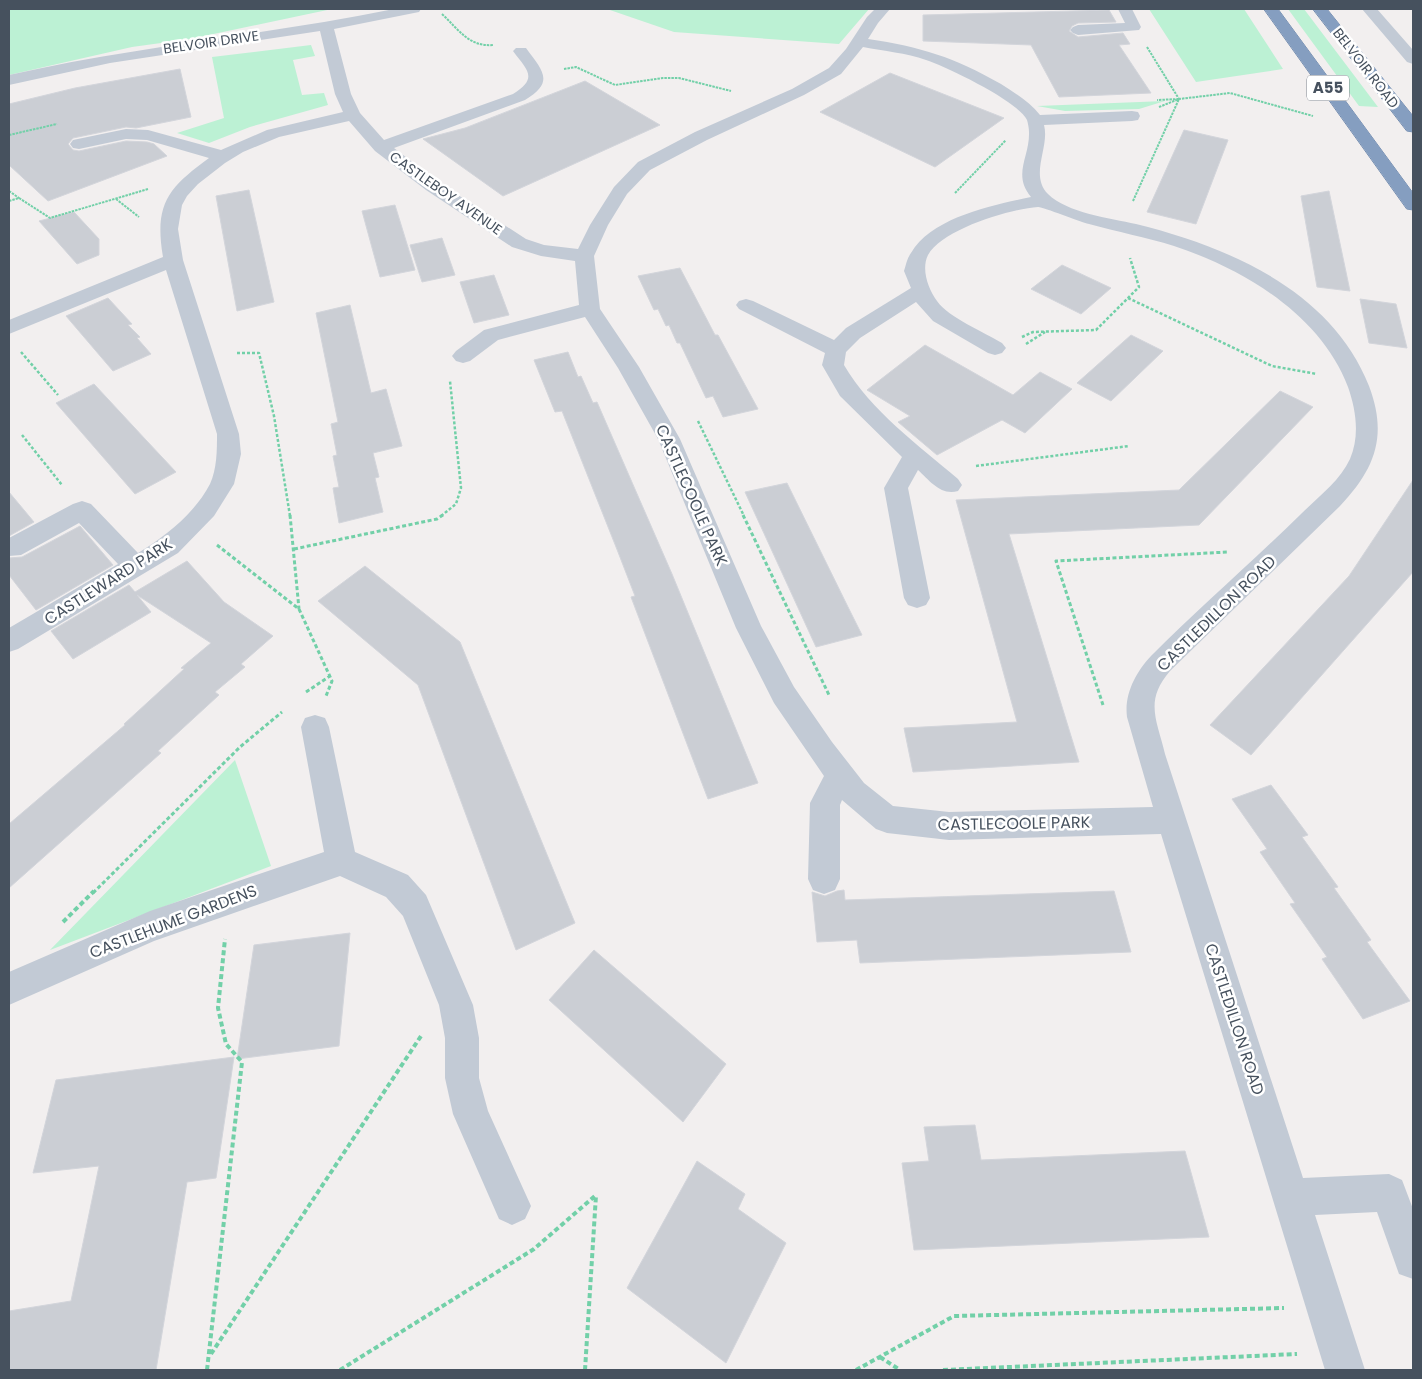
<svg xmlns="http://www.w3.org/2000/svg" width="1422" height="1379" viewBox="0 0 1422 1379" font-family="Poppins,sans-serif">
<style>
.green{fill:#bcf1d4}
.building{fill:#cbced4;stroke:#d3d5db}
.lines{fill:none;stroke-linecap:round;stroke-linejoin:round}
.highway-casing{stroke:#7089ac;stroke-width:1}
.path-far3{stroke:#72d0a8;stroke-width:2;stroke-dasharray:2.5 1;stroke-linecap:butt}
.path-far2{stroke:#72d0a8;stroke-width:2.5;stroke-dasharray:3 2;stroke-linecap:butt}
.path-far1{stroke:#72d0a8;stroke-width:3;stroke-dasharray:4 2.5;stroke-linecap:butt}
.path{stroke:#72d0a8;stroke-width:4;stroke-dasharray:5 3;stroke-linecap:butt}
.minor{fill:#c2cad5;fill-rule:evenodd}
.highway{fill:#859ec0;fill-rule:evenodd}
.labels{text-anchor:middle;stroke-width:5;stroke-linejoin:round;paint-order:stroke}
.far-street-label{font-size:14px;fill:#46515e;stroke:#fff}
.shield{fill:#fff;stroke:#7e858e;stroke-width:1}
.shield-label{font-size:15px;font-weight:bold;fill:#46515e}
.street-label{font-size:16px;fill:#46515e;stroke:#fff}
</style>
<rect width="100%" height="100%" fill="#f2efef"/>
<path class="green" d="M9 9H332L190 39 132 47 9 75Z
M607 9H869L839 44 674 32Z
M1149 9H1244L1283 69 1196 82Z
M1288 9H1304L1378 107 1359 106Z
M311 45 315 56 293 60 302 95 324 93 328 105 250 127 209 143 177 133 224 118 212 57Z
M1165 101 1139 109 1065 111 1037 106Z
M235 760 271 866 50 950Z"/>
<path class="building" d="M1109 10 1116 22 1078 23 1072 26 1069 31 1078 37 1123 33 1130 44 1119 45 1151 93 1059 97 1031 45 923 41V15Z
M180 69 191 117 136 128 126 127 73 138 68 144 73 150 79 151 126 141 147 142 154 144 167 156 48 201 9 165V104L75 88Z
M890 73 1004 118 935 167 820 112Z
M585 81 660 125 503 196 423 139 465 128Z
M1184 130 1228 140 1196 224 1147 212Z
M249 190 274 302 237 311 216 196Z
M1329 191 1350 291 1317 287 1301 196Z
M395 205 415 270 380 277 362 211Z
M74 212 99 239V255L77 264 39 221Z
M442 238 455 275 422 282 410 245Z
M1062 265 1111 288 1081 314 1031 289Z
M680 268 715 335H718L758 409 723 417 713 396 706 398 680 343H677L669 325 666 326 658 309 654 310 638 276Z
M494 275 509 315 474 323 460 282Z
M108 298 132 324 128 325 140 337 137 338 151 354 113 371 66 316Z
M1360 299 1396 304 1407 348 1369 343Z
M350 305 371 393 386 389 402 446 373 453 379 477 375 478 383 512 339 523 333 488 339 487 333 456 337 455 331 424 338 422 316 313Z
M1131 335 1163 351 1111 401 1077 383Z
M925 345 1013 395 1040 372 1072 389 1025 433 1002 420 937 455 898 422 910 416 867 390Z
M568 352 578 377 581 376 593 403 597 402 672 574 758 783 708 799 631 597 635 596 618 552 562 411 555 412 534 360Z
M94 384 146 440 176 472 135 494 56 403Z
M1280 391 1313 407 1199 525 1009 534 1079 762 913 772 904 728 1017 722 956 500 1179 490Z
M1413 480V572L1251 755 1210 725 1349 576Z
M787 483 848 607 862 635 816 647 745 492Z
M9 492 34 522 9 536Z
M80 526 113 565 36 610 9 575V558L22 557Z
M187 561 224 602 273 636 241 664 245 667 215 692 219 695 158 751 161 753 9 888V824L125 725 124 724 184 669 181 668 211 643 137 595 151 612 73 659 51 631 129 585 135 592Z
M365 566 460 642 575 923 516 950 418 685 318 601Z
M1271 785 1308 835 1302 837 1338 887 1334 888 1371 940 1367 942 1410 1001 1363 1019 1322 959 1327 957 1290 904 1295 903 1260 852 1267 849 1232 799Z
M844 890 845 900 1114 891 1131 952 860 963 857 940 817 942 812 892 825 896 837 891Z
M350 933 339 1046 237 1059 254 945Z
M594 950 726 1064 683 1122 549 1000Z
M234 1057 216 1178 187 1182 156 1370H9V1311L71 1301 99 1166 33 1173 56 1080Z
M975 1125 981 1160 1185 1151 1209 1237 914 1250 902 1163 929 1161 924 1127Z
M697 1161 745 1194 738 1209 786 1243 726 1363 627 1288Z"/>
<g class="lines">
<g class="highway-casing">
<path id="highway" d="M1264 9H1278L1413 193V210L1407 209Z
M1313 9H1327L1413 116V132L1407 131Z"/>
</g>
<path class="path-far3" d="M442 14C459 30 469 47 493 45
M1147 47 1179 99
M564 69 576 67 615 85 663 78H679L731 91
M1159 107 1179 99 1230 93 1313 116
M9 135 57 124
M9 191 19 198
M955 193 1006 140
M116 199 139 217
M9 201 19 198 50 218 148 189
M1133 201 1179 99 1157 100"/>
<path class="path-far2" d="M1128 298 1272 366 1317 374
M1022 337 1033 332 1096 330 1139 287 1130 258
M1026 344 1045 332
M21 352 58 395
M237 353H259L274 416 290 516
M698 421 744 516
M22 435 62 485
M976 466 1129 446
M441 516 456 504 461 488 450 381"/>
<path class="path-far1" d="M290 515 299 609
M743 515 829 695
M217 545 299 609 332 681 326 696
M294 549 437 519 443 515
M306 692 330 676
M1103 705 1056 561 1228 552
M93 893 240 747 282 712"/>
<path class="path" d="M63 922 94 891
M211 1354 421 1036
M880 1357 900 1370
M207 1370 242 1062 226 1044 218 1008 225 939
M340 1370 534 1249 596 1195
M585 1370 596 1195
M856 1370 954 1316 1284 1308
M943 1370 1297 1354"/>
<path class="minor" d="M394 9H421L419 12 334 29 351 94 360 113 384 140 513 94C539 78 527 70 513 51L516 48H526C543 71 555 82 525 100L394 148 438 182 526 239 544 245 578 249 590 225 614 187 638 162 695 132 792 89 829 68 846 49 867 17 875 9H890L878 23 868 39C921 47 954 57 1001 84 1015 93 1030 102 1040 115L1132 111 1138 112 1140 116 1138 120 1132 121 1044 125C1050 147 1029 175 1048 194 1067 213 1110 218 1136 224 1229 247 1332 291 1369 386 1388 436 1375 469 1340 506L1170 671C1144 701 1157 720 1165 754L1303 1178 1389 1174 1402 1180 1413 1209V1279L1399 1274 1377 1212 1315 1215 1365 1370H1325L1161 834 949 840 887 833 876 829 842 800 840 805V879L835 890 824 894 813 890 808 879 810 803 824 776 774 703 736 628 658 439 618 368 585 317 498 340 470 361 463 363 456 361 452 356 456 351 484 330 579 305 575 261 541 256 512 247 426 190 375 151 349 121 279 137 243 152 225 163 198 184 187 196 182 205 178 229 183 260 239 434 241 454 234 484 214 516 178 553 18 649 9 652V628L118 564 79 523 21 555 9 556V538L73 504 82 501 91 504 138 553C165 537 195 513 210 484 217 469 217 450 217 434L166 270 9 334V320L163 257C154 204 168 188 209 158L147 140 126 139 79 149 73 148 70 144 73 140 126 129 148 130 221 150 267 130 343 112 335 94 320 31 110 63 9 85V75C136 46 266 35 394 9ZM863 47C884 51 906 53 926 60 947 67 1018 101 1027 120 1028 123 1029 129 1029 132 1030 157 1012 174 1031 197 994 205 932 217 911 253 907 258 906 265 904 271L911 288 846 328 834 340 753 301 746 299 739 301 736 305 739 309 825 353 822 365 840 396 902 457 884 488 904 598 908 605 917 608 926 605 930 598 908 488 918 470C930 481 941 496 958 491L962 485 958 479C918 445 871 411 844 365L846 352 860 338 916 302 933 321 988 353 995 355 1002 353 1006 348 1002 343C984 332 949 318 937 301 928 289 921 269 928 255 943 229 1010 209 1038 207 1041 206 1080 222 1089 224 1117 232 1146 237 1174 246 1244 269 1321 315 1348 387 1356 410 1360 436 1350 459 1340 481 1318 497 1301 514 1252 562 1200 607 1151 656 1136 672 1124 694 1127 717L1153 807 949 812 893 806 864 783 832 742 794 687 761 626 680 439 639 367 600 309 594 256 608 225 627 194 650 170 707 140 804 95 841 74Z
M1118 9H1132L1141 27 1139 30 1078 35 1073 33 1070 30 1073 27 1078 25 1125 23Z
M1362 9H1377L1413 50V64L1407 62Z
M315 715 325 718 329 727 355 852 408 875 426 895 473 1005 479 1038V1078L488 1111 531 1206 525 1219 512 1225 499 1219 453 1114 445 1078V1038L439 1005 403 916 386 897 340 876 154 941 9 1005V972L150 911 324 852 301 727 305 718Z"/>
<use href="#highway" class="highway"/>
</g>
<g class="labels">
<g class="far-street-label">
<text transform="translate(211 42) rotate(-8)" y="5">BELVOIR DRIVE</text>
<text transform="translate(1366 68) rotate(52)" y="5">BELVOIR ROAD</text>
<text transform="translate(446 193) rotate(35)" y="5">CASTLEBOY AVENUE</text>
</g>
<rect class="shield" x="1307" y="75.5" width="42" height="25" rx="4"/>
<g class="shield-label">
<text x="1328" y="93">A55</text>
</g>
<g class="street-label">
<text transform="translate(692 495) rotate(66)" y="6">CASTLECOOLE PARK</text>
<text transform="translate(108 581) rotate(-32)" y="6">CASTLEWARD PARK</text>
<text transform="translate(1216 613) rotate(-44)" y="6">CASTLEDILLON ROAD</text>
<text transform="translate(1014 823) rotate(-1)" y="6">CASTLECOOLE PARK</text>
<text transform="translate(173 921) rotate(-21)" y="6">CASTLEHUME GARDENS</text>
<text transform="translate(1235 1019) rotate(72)" y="6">CASTLEDILLON ROAD</text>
</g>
</g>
<rect width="1422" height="1379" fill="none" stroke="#46515e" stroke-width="20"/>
</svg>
